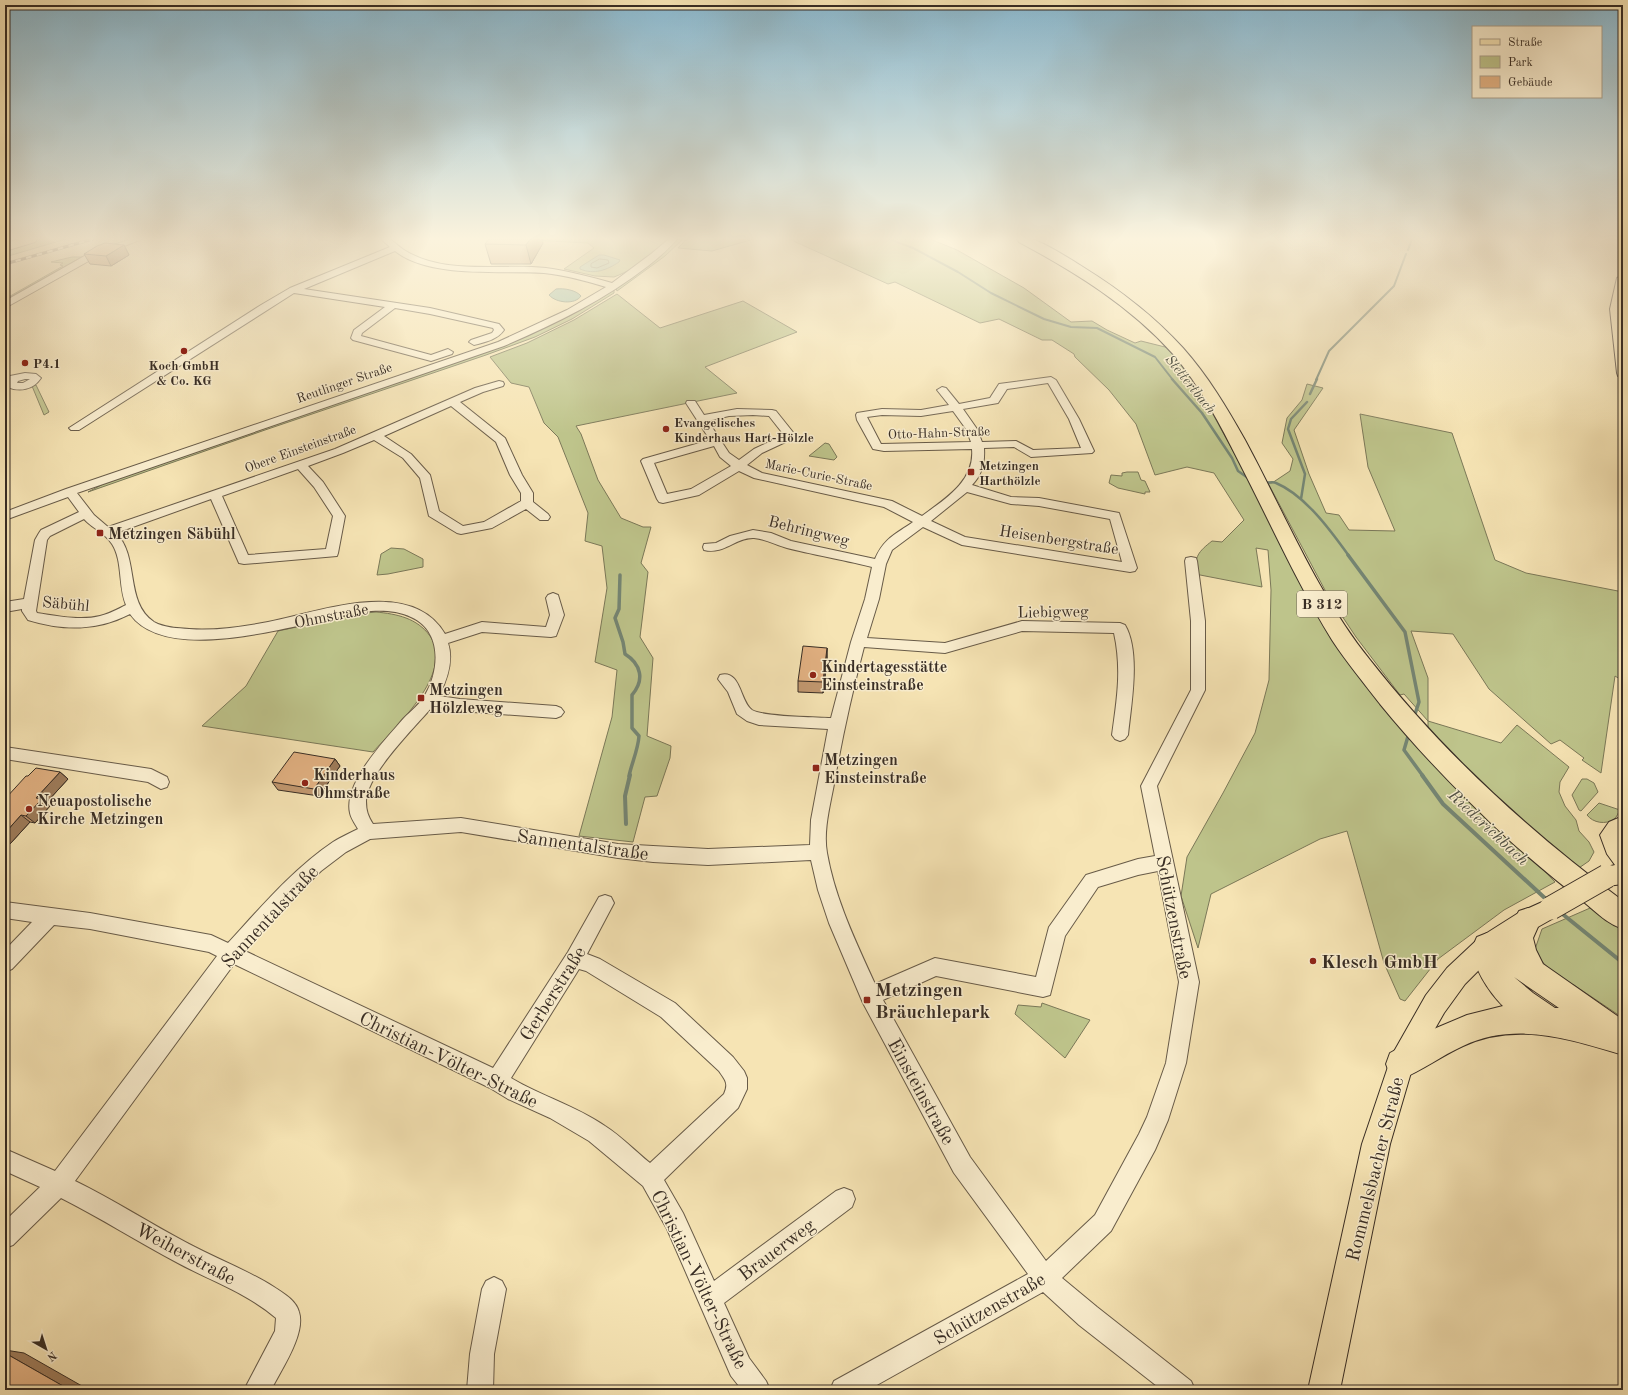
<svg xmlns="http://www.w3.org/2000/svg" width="1628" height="1395" viewBox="0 0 1628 1395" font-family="'Old Standard TT',serif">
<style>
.green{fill:#bec48b;stroke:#7b7858}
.water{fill:#9dbfa8;stroke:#758573}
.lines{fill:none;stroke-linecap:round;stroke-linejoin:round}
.shore{stroke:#6a7666;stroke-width:1}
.stream-far3{stroke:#758573;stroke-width:2}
.stream-far2{stroke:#758573;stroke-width:2.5}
.stream-far1{stroke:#758573;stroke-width:3.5}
.stream{stroke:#758573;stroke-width:4}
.minor-casing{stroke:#685b48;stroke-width:2}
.major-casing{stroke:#382d24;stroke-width:2}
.highway-casing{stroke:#382d24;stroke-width:2}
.minor{fill:#f9edce;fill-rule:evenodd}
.major{fill:#f6e4b4;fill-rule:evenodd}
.highway{fill:#f6e4b4;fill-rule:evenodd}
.rail-casing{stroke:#382d24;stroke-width:3}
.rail{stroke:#f9edce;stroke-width:2;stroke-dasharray:5.5;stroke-linecap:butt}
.major-bridge-casing{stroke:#382d24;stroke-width:25;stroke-linecap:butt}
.major-bridge{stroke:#f6e4b4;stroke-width:23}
.wall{fill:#c29870;stroke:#382d24}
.shaded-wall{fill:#9e7c5b;stroke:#382d24}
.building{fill:#e2b182;stroke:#382d24}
.poi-dot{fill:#8f2418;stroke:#f9edce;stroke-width:1.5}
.labels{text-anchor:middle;stroke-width:3;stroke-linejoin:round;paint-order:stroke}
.far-poi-label{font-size:13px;font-weight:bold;fill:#382d24;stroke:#f9edce;text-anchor:start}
.far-street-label{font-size:13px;fill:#382d24;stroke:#f9edce}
.far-water-label{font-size:14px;font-style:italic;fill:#515245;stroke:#f9edce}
.shield{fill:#f9edce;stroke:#726757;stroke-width:1}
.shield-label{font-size:15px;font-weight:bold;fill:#382d24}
.street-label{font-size:16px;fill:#382d24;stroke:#f9edce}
.poi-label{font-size:16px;font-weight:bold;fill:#382d24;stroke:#f9edce;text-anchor:start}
.water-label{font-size:17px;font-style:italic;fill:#515245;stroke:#f9edce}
.near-street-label{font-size:19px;fill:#382d24;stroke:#f9edce}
.near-poi-label{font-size:19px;font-weight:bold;fill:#382d24;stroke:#f9edce;text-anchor:start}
</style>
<rect width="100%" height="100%" fill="#f6e4b4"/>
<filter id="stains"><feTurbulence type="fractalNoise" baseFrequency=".005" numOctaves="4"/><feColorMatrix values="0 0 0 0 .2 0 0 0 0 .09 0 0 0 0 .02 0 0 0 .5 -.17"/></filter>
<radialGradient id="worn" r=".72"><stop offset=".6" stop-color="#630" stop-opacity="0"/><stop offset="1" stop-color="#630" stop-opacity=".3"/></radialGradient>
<path class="green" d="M37 239H66L5 257V249Z
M513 239H667L640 265 619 275 614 277 595 276 564 269 594 248 588 243Z
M677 239H683L665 256 617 291 616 288 638 272Z
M687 239H754L712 251 678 248Z
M789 239H930L957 250 1024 288 1071 322 1092 321 1107 330 1135 343 1141 341 1169 348 1196 383 1253 488 1306 595 1327 630 1397 724 1483 816 1537 863 1555 882 1504 910 1438 959 1405 1001 1400 999 1384 963 1347 831 1320 839 1211 894 1198 948 1181 896 1187 857 1223 793 1255 733 1269 680 1271 590 1268 550 1256 548 1262 587 1195 574C1195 556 1198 552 1212 541L1222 542 1244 520 1214 473 1187 467 1155 475 1136 424 1109 390 1075 357 1074 354 1052 340H1042L999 319 980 323 895 282 888 284Z
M72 257H82L5 300V299L63 266 60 265 63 263 51 262Z
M614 289V293L572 319 535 337 486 355 265 430 88 492 109 481 520 339 571 315Z
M617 294 660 328 743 301 797 332 705 367 737 393 576 426 581 434 598 480 621 518 643 527H651L641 563 648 572 640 637 653 658 647 736 671 746 670 758 657 796 645 797 633 842 579 836 612 717 617 670 595 662 607 588 602 546 585 541 588 513 558 437 544 423 529 387 511 383 490 357 527 343 574 320Z
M1307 384 1323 388 1294 430 1309 474 1326 513 1339 515 1349 530 1395 531 1368 467 1360 414 1452 433 1495 560 1526 573 1623 592V681L1615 676 1601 773 1582 760 1584 758 1560 740 1551 744 1489 689 1453 634 1411 631 1428 678V721L1501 743 1517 725 1569 767 1560 782 1559 792 1565 806 1576 820 1579 831 1589 842 1594 852 1589 861 1576 870 1496 802 1428 733V721L1404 694 1400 695 1356 637 1326 592 1268 483H1272L1290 471 1293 459 1282 443 1287 418 1302 400Z
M36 385 49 412 44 415 32 386Z
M825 443 829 444 837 457 834 460 809 456Z
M1127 472H1138L1141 480 1145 481 1150 492H1145V494L1118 488 1109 483 1111 475 1122 476V473Z
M391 548 404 549 423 559V567L388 574 377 575 381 554Z
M376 612C397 614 417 618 430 636 455 673 396 726 373 752L202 726 246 686 278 631 356 614Z
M1582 779H1587L1594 783 1598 792 1581 811 1579 810 1572 795Z
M1599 803 1620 810C1618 813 1617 817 1614 819 1606 825 1593 823 1587 815Z
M1597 905 1623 925V1018L1574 985 1559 981 1534 952 1542 929Z
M1042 1003 1090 1020 1065 1058 1015 1014 1018 1005 1041 1007Z"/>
<path class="water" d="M599 255H604L620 260 619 262C607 270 594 275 580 269V267Z
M556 289C564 288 576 290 581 296 575 305 556 303 549 295Z"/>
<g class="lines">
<path class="shore" d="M600 259 608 260 609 263 597 268 591 267V264Z"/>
<path class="stream-far3" d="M889 239 913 248 958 272 991 293 1044 319 1071 327 1097 328 1155 357 1173 380
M1408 250 1412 239
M1316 380 1329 351 1394 286 1406 254"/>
<path class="stream-far2" d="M1172 379 1202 413 1232 458 1238 471 1251 480
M1310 394 1317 379
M1264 483C1268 483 1273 481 1276 483 1305 495 1331 531 1349 556
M1301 499 1305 474 1288 429 1291 419 1307 402"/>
<path class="stream-far1" d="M1348 555 1405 632 1419 702 1414 717
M620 575 619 609 615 618 623 642 625 654C641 664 645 680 632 695V728L639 736C638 750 632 762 629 776
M1409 733 1404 750 1423 776"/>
<path class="stream" d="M1422 775 1443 804 1548 901
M626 824 625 796 630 775
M1560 912 1623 963"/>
<g class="minor-casing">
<path id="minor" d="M131 239H142L94 258 5 308V301L88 254Z
M381 239H390C394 242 399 247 404 250 445 276 500 263 546 268 568 271 591 277 612 283L651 254 669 239H677C669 249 658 258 648 266 604 300 555 324 504 346L77 493 94 515 108 527 335 449 475 388 499 381 503 382 504 384 503 386 483 392 460 402 505 438 522 475 533 493V502L548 514 550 517 548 520H540L526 509 492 528 461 534 457 533 429 516 420 478 403 458 374 440 343 453 308 466 323 482 345 516 338 553 337 556 244 564 239 563 211 499 116 533C140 557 124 602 154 622 164 628 178 628 189 629 216 631 242 627 268 622 319 612 411 576 445 634L482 622 546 627 550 615 546 598 548 595 553 593 558 595 564 615 556 636 551 637 482 632 448 643C454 661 447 680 439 696L460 699 556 706 561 708 564 712 561 716 556 718 460 711 433 706C415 727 367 774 366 801 366 811 368 816 373 824L461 818 618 844 653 846 708 849 810 845 811 820 828 729 759 725 747 721 737 714 728 692 718 679 720 675C741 669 740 702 752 710 764 717 814 717 831 718L851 642 865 599 872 567C844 560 815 555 787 548 776 545 766 539 754 538 736 537 724 555 704 550L703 547 704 544 716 543 730 536 753 530 771 533 791 541 875 559C884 538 896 534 913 522L884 507 754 478 739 471 699 495 663 503 659 502 657 499 641 461 643 459 710 440 686 403 687 401H695L704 415 737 409 772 410 776 411 796 436 794 438 762 453 747 465 762 473 892 501 922 516C945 499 975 481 972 449L884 451 873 449 857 420 856 415 857 413 882 409 921 410 949 405 937 390 942 387 946 388 959 404 990 398 999 384 1051 377 1056 380 1079 419 1094 451 1092 453 1031 457 1014 447 984 448C985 463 982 475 972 485L1011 497 1039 498 1119 513 1137 568 1135 571 1130 572 962 545 923 527 892 550 886 564 879 599 867 638 945 643 1022 621 1120 623 1125 625C1141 652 1131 705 1128 735L1125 739 1120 741 1115 739 1112 735C1117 699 1122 669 1114 633L1022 631 945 653 864 647C852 693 842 738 834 784 830 806 823 831 827 853 835 899 856 942 875 984L935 958 1036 977 1049 927 1086 875 1138 859 1155 856 1141 786 1191 690V621L1185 561 1186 558 1191 557 1196 558 1197 561 1205 621V690L1157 786 1199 982 1186 1063 1168 1120 1155 1150 1111 1231 1062 1278 1097 1307 1191 1381 1195 1390H1162L1079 1325 1043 1292 868 1390H830L834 1381 1028 1274 954 1173 863 1003 829 923 818 890 811 860 708 865 653 862 618 858 461 832 370 839 346 852 321 871 285 906 245 951 493 1068 568 952 599 897 605 895 611 897 614 903 587 954 600 959 675 1003 733 1057 744 1071 747 1078V1089L738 1108 664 1180 683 1213 714 1281 836 1191 844 1188 852 1191 855 1199 852 1207 724 1303 749 1358 766 1381 770 1390H742L731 1376 667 1229 643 1186 589 1141 550 1118 508 1099 490 1088 234 964 75 1181C114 1200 151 1224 189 1244 217 1259 247 1270 274 1287 283 1293 296 1300 299 1312 306 1334 281 1370 271 1390H244L275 1331 276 1318C247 1293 211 1281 178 1263 138 1242 101 1218 61 1198L13 1245 5 1248V1221L40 1187 5 1171V1149L55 1171 217 956 209 952 90 929 54 925 12 969 5 972V950L32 922 5 918V902L90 913 211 935 228 943C261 907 293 869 333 842 341 837 350 833 358 829 355 824 351 818 350 813 343 783 386 739 404 718 411 711 420 704 425 695 440 669 442 631 411 617 396 610 378 610 363 612 308 620 169 669 130 614 97 631 64 631 28 620L22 611V609L5 612V602L24 599 35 540 39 533 41 530 79 512 68 497 5 520V512L66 489 498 342 567 310 606 287C586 281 565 275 544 273 502 270 430 279 395 251L304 289 430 308 499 324 504 330C497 340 485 342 474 345L469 342 471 340 492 333 494 330 493 328 430 314 395 308 362 333 361 336 431 355 448 349 453 352 452 354 431 361 353 340 351 338 354 330 385 307 294 293 79 430H71L69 428 261 305 290 288 390 247ZM1048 383 1069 419 1081 448 1033 450 1016 441 982 442 977 429 963 409 998 403 1007 389ZM451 406 496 442 510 475 521 493V501L484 522 463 526 439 511 430 475 411 454 384 436ZM953 411 966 429 971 442 881 444 867 417 882 415 921 416ZM753 415 769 416 784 435 754 449 739 460 729 453 708 421 729 416ZM714 446 720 457 731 466 691 489 667 494 654 463ZM298 469 314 487 333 516 326 549 248 555 222 496ZM967 492 1011 504 1039 506 1110 519 1122 562 965 537 931 521ZM84 519C92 528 105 533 112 544 123 561 118 586 126 605 118 609 109 614 100 616 81 621 57 616 37 613L36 611 47 540 50 536ZM1158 871 1179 982 1166 1063 1147 1117 1139 1134 1095 1215 1046 1261 970 1157 883 1000 936 976 1043 997 1050 995 1065 936 1098 887 1138 875ZM579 969 586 971 661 1017 719 1071C725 1080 729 1083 724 1094L650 1163C635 1151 621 1136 605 1126 576 1106 541 1096 511 1078Z
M25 373 36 374 41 378C33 390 20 392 7 387L6 385 7 383H5V377ZM25 379H30L23 383H17L18 381Z
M5 747 151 769 167 777 169 782 167 787 161 789 148 782 5 759Z
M494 1277 502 1281 506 1289 494 1354 493 1390H467L470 1354 482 1289 486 1281Z"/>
</g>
<g class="major-casing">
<path id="major" d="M1623 275V377L1618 376 1617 373 1610 309 1617 278Z
M1623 816V884L1607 886 1599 883 1596 876 1599 869 1615 865 1607 854 1600 835 1609 822Z
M1551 898 1559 901 1562 908 1559 915 1536 928 1495 954 1465 984 1444 1013 1412 1069 1390 1144 1340 1390H1308L1362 1144 1392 1055 1426 995 1447 968 1479 938 1520 912Z"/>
</g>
<g class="highway-casing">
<path id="highway" d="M20 239H37L35 242 5 251V243Z
M1017 239C1021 239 1026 238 1031 239 1042 241 1072 260 1083 267 1120 290 1154 316 1183 348 1208 376 1227 408 1245 440 1285 514 1317 594 1370 660 1443 753 1529 831 1623 901V929C1608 924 1597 913 1585 903 1559 883 1534 862 1509 840 1463 797 1420 753 1380 704 1364 683 1347 663 1332 640 1297 583 1270 522 1239 462 1220 424 1200 386 1173 354 1130 306 1075 272 1019 242Z
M1528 908 1537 911 1541 920 1533 938 1536 950 1543 964 1623 1020V1055C1570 1039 1516 1021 1463 1046 1441 1056 1423 1070 1401 1079L1390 1075 1386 1064 1390 1053 1429 1031 1467 1015 1503 1006C1490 993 1470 965 1474 946 1474 943 1476 939 1477 937L1487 933 1507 943 1505 938 1519 911ZM1514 977 1559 1008H1555L1533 993Z"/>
</g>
<use href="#minor" class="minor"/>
<use href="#major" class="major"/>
<use href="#highway" class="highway"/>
<g class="rail-casing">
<path id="rail" d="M5 264 93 239"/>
</g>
<use href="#rail" class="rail"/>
<g class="major-bridge-casing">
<path id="major-bridge" d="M1551 908 1607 876"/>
</g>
<use href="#major-bridge" class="major-bridge"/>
</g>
<path class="wall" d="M543 243 531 264H491L485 244Z
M124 245 129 255 111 266 90 264 84 254Z
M827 648V659L823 693 798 692V681Z
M335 759 340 766 319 796 278 790 272 782Z
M60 772 68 779 46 803 50 806 35 823 30 822 10 844H5V799Z"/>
<path class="shaded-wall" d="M530 239H542L543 243 531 264 526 245Z
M124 245 129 255 111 266 106 256Z
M827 648V659L823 693V682Z
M335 759 340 766 319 796 314 789Z
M60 772 68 779 46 803 50 806 35 823 26 816 36 798Z
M21 815 30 822 10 844 5 841V833Z
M5 1350 24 1353 89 1390H70L5 1353Z"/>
<path class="building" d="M489 239H530L526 245 485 244Z
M105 243 124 245 106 256 84 254 97 246Z
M803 646 827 648 823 682 798 681Z
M294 752 335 759 314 789 272 782Z
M36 768 60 772 36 798 42 799 26 816 21 815 5 833V799L26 776H28Z
M5 1353 70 1390H5Z"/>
<linearGradient id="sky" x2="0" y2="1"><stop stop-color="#8ab8ce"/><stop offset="0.55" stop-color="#fbf3dd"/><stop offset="1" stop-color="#fbf3dd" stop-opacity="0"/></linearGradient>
<rect width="1628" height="434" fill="url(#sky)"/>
<g class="poi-dot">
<circle cx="184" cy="351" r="4"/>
<circle cx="25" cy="363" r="4"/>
<circle cx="666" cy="429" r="4"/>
<rect x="967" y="468" width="8" height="8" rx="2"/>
<rect x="96" y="529" width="8" height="8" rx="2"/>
<circle cx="813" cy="675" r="4"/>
<rect x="417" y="694" width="8" height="8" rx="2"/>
<rect x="812" y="764" width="8" height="8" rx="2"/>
<circle cx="305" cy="783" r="4"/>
<circle cx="29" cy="809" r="4"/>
<circle cx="1313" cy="961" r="4"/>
<rect x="863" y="996" width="8" height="8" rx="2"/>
</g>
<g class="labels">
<g class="far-poi-label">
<text x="33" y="368">P4.1</text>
<text x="184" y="370" text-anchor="middle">Koch GmbH<tspan x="184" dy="15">&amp; Co. KG</tspan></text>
<text x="674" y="427">Evangelisches<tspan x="674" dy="15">Kinderhaus Hart-Hölzle</tspan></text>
<text x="979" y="470">Metzingen<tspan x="979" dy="15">Harthölzle</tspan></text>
</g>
<g class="far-street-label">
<text transform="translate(344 382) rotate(-19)" y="5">Reutlinger Straße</text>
<text transform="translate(939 432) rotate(-2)" y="5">Otto-Hahn-Straße</text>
<text transform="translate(300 448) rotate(-20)" y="5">Obere Einsteinstraße</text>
<text transform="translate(819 474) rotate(12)" y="5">Marie-Curie-Straße</text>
</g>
<g class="far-water-label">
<text transform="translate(1191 384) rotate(51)" y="5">Stettertbach</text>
</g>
<rect class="shield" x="1297" y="591" width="50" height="26" rx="3"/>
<g class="shield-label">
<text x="1322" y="609">B 312</text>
</g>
<g class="street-label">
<text transform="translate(809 530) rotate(14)" y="6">Behringweg</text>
<text transform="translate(1059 539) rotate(9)" y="6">Heisenbergstraße</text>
<text transform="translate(66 603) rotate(5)" y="6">Säbühl</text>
<text transform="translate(1053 611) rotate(-1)" y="6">Liebigweg</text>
<text transform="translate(331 615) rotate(-11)" y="6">Ohmstraße</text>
</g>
<g class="poi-label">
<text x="108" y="539">Metzingen Säbühl</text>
<text x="821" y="672">Kindertagesstätte<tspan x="821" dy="18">Einsteinstraße</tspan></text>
<text x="429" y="695">Metzingen<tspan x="429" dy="18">Hölzleweg</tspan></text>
<text x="824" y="765">Metzingen<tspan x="824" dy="18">Einsteinstraße</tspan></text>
<text x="313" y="780">Kinderhaus<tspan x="313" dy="18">Ohmstraße</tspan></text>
<text x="37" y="806">Neuapostolische<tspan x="37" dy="18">Kirche Metzingen</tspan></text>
</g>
<g class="water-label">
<text transform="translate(1489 827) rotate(43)" y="6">Riederichbach</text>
</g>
<g class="near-street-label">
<text transform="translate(583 844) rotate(8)" y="7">Sannentalstraße</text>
<text transform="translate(269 916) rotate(-47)" y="7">Sannentalstraße</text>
<text transform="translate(1175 917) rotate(79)" y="7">Schützenstraße</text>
<text transform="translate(552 993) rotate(-58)" y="7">Gerberstraße</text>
<text transform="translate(449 1059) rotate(26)" y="7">Christian-Völter-Straße</text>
<text transform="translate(922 1091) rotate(61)" y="7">Einsteinstraße</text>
<text transform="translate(1374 1169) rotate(-76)" y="7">Rommelsbacher Straße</text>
<text transform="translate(776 1249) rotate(-37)" y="7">Brauerweg</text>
<text transform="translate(186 1253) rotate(28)" y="7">Weiherstraße</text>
<text transform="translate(700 1279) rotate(64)" y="7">Christian-Völter-Straße</text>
<text transform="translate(989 1308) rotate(-30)" y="7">Schützenstraße</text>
</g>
<g class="near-poi-label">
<text x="1321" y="968">Klesch GmbH</text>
<text x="875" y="996">Metzingen<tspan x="875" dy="22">Bräuchlepark</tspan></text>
</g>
</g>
<rect width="1628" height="1395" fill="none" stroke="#f6e4b4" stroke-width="20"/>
<rect x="6" y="6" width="1616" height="1383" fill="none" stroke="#382d24" stroke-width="2"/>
<rect x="10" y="10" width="1608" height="1375" fill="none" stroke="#382d24"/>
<rect x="1472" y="26" width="130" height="72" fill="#f9edce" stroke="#aca08a"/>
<rect x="1480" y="39" width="20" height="6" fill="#f6e4b4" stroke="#aca08a"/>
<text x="1508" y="46" font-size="12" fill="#382d24">Straße</text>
<rect x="1480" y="56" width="20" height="12" fill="#bec48b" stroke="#aca08a"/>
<text x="1508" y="66" font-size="12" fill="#382d24">Park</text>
<rect x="1480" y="76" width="20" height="12" fill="#e2b182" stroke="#aca08a"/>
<text x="1508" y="86" font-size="12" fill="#382d24">Gebäude</text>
<g transform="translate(46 1349) rotate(141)" stroke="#f9edce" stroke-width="3" paint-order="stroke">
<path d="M0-3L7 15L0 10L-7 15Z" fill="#382d24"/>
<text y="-6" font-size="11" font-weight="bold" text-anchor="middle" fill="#382d24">N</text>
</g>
<rect width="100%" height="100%" filter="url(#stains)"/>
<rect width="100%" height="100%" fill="url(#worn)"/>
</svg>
